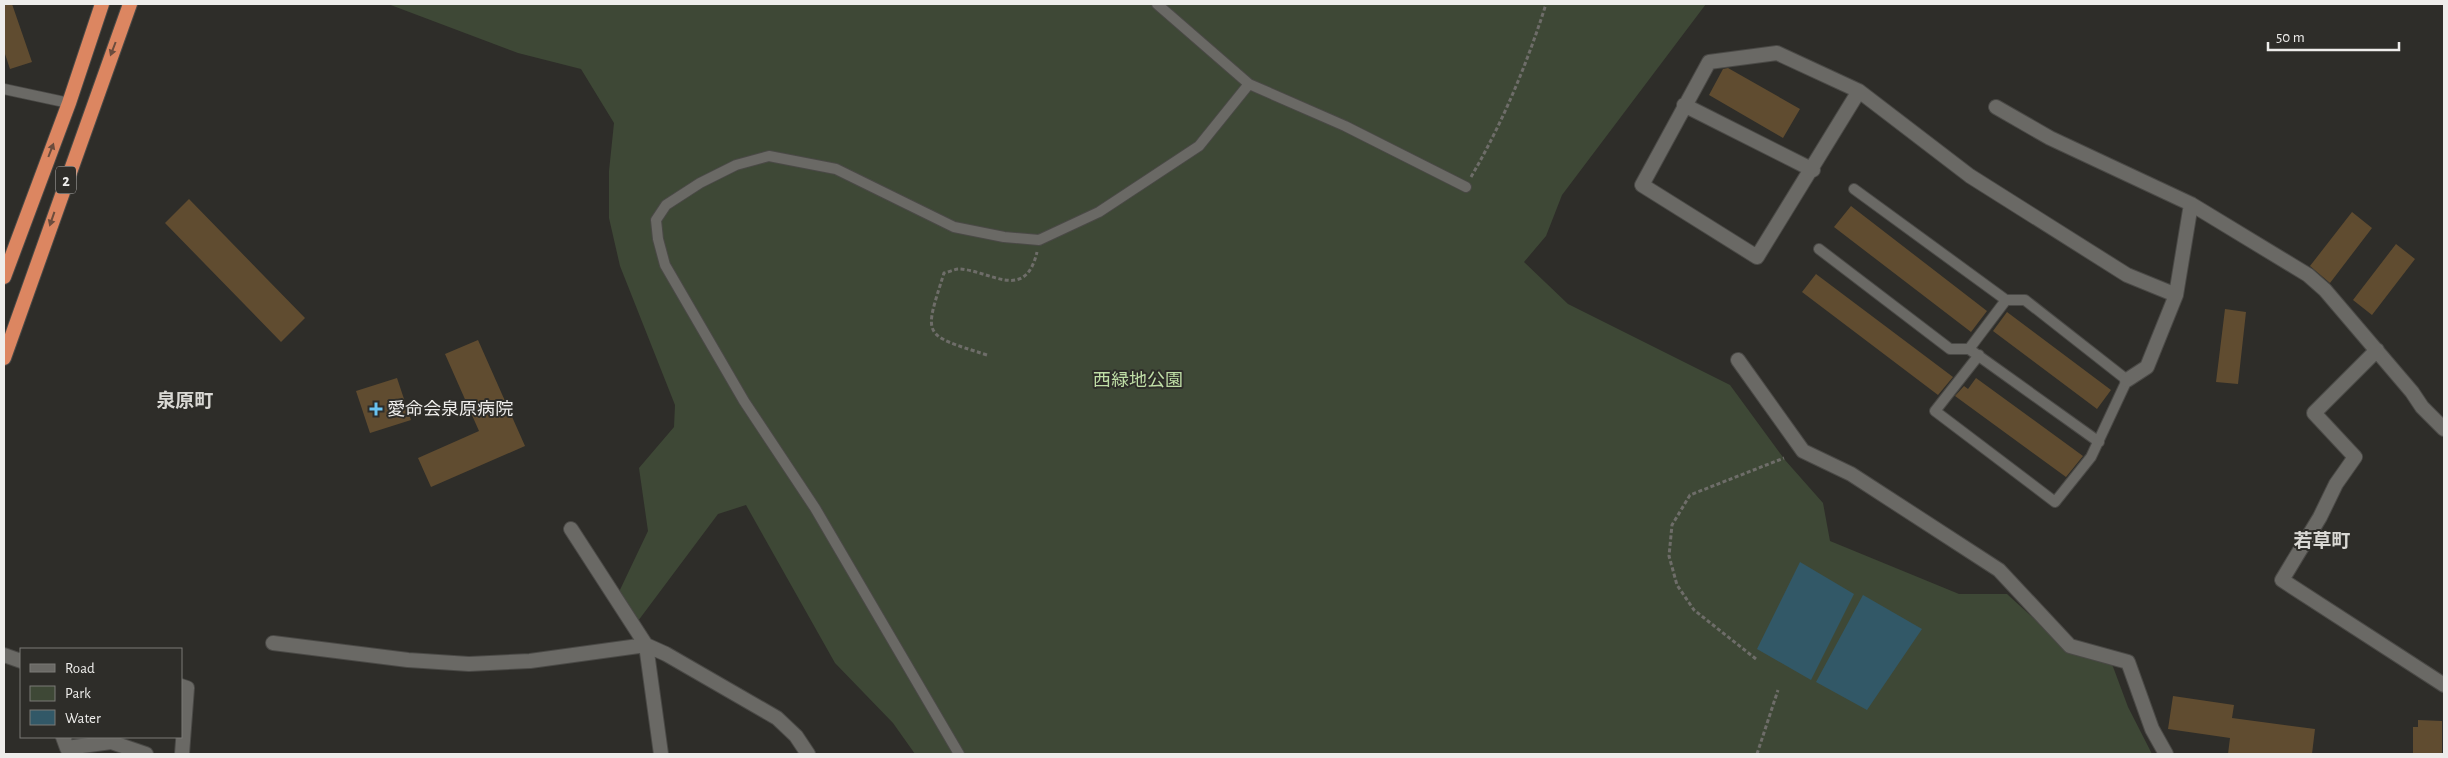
<svg xmlns="http://www.w3.org/2000/svg" width="2448" height="758" viewBox="0 0 2448 758" font-family="'Alegreya Sans','Noto Sans JP',sans-serif">
<style>
.green{fill:#3e4836}
.water{fill:#325867}
.building{fill:#604c30}
.lines{fill:none;stroke-linecap:round;stroke-linejoin:round}
.service-casing{stroke:#4a4946;stroke-width:12}
.minor-casing{stroke:#4a4946;stroke-width:16}
.trunk-casing{stroke:#4a4946;stroke-width:16}
.path{stroke:#6e6d69;stroke-width:3;stroke-dasharray:4 2.5;stroke-linecap:butt}
.service{stroke:#6a6965;stroke-width:10}
.minor{stroke:#6a6965;stroke-width:14}
.trunk{stroke:#dc8661;stroke-width:14}
.oneway{fill:#6b4c3d}
.poi-dot{fill:#69c3f1;stroke:#2e2d29;stroke-width:2}
.labels{text-anchor:middle;stroke-width:4;stroke-linejoin:round;paint-order:stroke}
.shield{fill:#2e2d29;stroke:#b4b3b1;stroke-width:1}
.shield-label{font-size:16px;font-weight:bold;fill:#eeedeb}
.park-label{font-size:18px;fill:#bfdda6;stroke:#2e2d29}
.poi-label{font-size:18px;fill:#eeedeb;stroke:#2e2d29;text-anchor:start}
.neighbourhood-label{font-size:19px;font-weight:bold;fill:#d9d8d4;stroke:#2e2d29}
</style>
<rect width="100%" height="100%" fill="#2e2d29"/>
<path class="green" d="M388 4H1706L1562 195 1546 236 1524 262 1568 304 1730 385 1785 460 1823 503 1830 541 1959 594H2007L2064 646 2112 664 2128 707 2152 754H915L893 723 835 663 746 505 718 514 638 621 618 594 648 531 639 468 674 427 675 405 620 266 609 218V171L614 123 581 69 518 53Z"/>
<path class="water" d="M1800 562 1854 594 1811 680 1757 649Z
M1863 595 1922 629 1867 710 1816 682Z"/>
<path class="building" d="M4 4H12L32 62 10 69 4 51Z
M1728 68 1800 109 1783 138 1709 95 1723 69Z
M189 199 305 318 281 342 165 223Z
M1851 206 1987 311 1971 332 1834 227Z
M2352 212 2372 228 2330 283 2310 266Z
M2396 244 2415 259 2372 315 2353 300Z
M1816 274 1953 377 1938 395 1802 292Z
M2225 309 2246 312 2238 384 2216 382Z
M2007 312 2111 390 2097 409 1993 331Z
M478 340 525 446 431 487 418 458 479 431 445 354Z
M397 378 411 420 370 433 356 391Z
M1976 378 2083 456 2066 477 1955 396 1964 386 1968 389Z
M2173 696 2234 705 2232 718 2315 729 2312 754H2228L2230 738 2168 729Z
M2418 720 2442 721V754H2413V727H2418Z"/>
<g class="lines">
<g class="service-casing">
<path id="service" d="M1157 4 1249 84 1345 126 1466 187
M4 89 69 103
M1854 189 2006 300H2025L2127 380 2091 457 2055 502 1935 411 1979 355
M1819 249 1950 349H1969L2099 442
M1969 349 2006 300
M959 754 815 508 744 401 665 265 658 239 656 220 666 205 700 183 736 165 769 156 836 169 954 227 1004 237 1039 240 1099 212 1199 146 1249 84"/>
</g>
<g class="minor-casing">
<path id="minor" d="M1859 91 1757 257 1642 185 1709 62 1777 53 1859 91 1970 176 2127 275 2176 295
M1684 105 1813 170
M1996 107 2050 138 2191 204 2308 275 2325 290 2412 392 2422 407 2444 429
M2377 350 2314 413 2355 457 2336 484 2320 517 2282 580 2444 685
M1738 360 1803 451 1851 474 1999 570 2070 646 2128 662 2152 729 2166 754
M2127 380 2147 367 2176 295 2191 204
M571 529 646 645 661 754
M273 643 408 660 469 664 530 661 646 645 666 654 777 718 796 736 808 754
M4 655 21 661
M181 686 187 688 182 754
M63 737 67 748 111 742 146 754"/>
</g>
<g class="trunk-casing">
<path id="trunk" d="M4 277 69 103 102 4
M4 358 130 4"/>
</g>
<path class="path" d="M1471 177C1503 122 1527 64 1546 4
M987 355C921 334 924 337 944 273 949 272 955 269 959 269 990 270 1025 303 1037 252
M1756 659 1694 610 1677 585 1669 556 1672 525 1690 495 1784 458
M1757 754 1778 690"/>
<use href="#service" class="service"/>
<use href="#minor" class="minor"/>
<use href="#trunk" class="trunk"/>
</g>
<defs><path id="oneway-solid" d="M-6-.8H1V-3.2L6.5 0L1 3.2V.8H-6Z" transform="scale(1.25)"/></defs>
<g class="oneway">
<use href="#oneway-solid" transform="translate(113 49) rotate(111)"/>
<use href="#oneway-solid" transform="translate(51 150) rotate(-69)"/>
<use href="#oneway-solid" transform="translate(52 219) rotate(109)"/>
</g>
<path class="poi-dot" d="M373.5 401.5h5v5h5v5h-5v5h-5v-5h-5v-5h5z"/>
<g class="labels">
<rect class="shield" x="56" y="166.5" width="20" height="27" rx="4"/>
<g class="shield-label">
<text x="66" y="186">2</text>
</g>
<g class="park-label">
<text x="1138" y="386">西緑地公園</text>
</g>
<g class="poi-label">
<text x="387" y="415">愛命会泉原病院</text>
</g>
<g class="neighbourhood-label">
<text x="185" y="407">泉原町</text>
<text x="2322" y="547">若草町</text>
</g>
</g>
<rect width="2448" height="758" fill="none" stroke="#eeedeb" stroke-width="10"/>
<rect x="20" y="648" width="162" height="90" fill="#2e2d29" stroke="#7b7a77"/>
<rect x="30" y="664" width="25" height="8" fill="#6a6965" stroke="#7b7a77"/>
<text x="65" y="673" font-size="15" fill="#eeedeb">Road</text>
<rect x="30" y="686" width="25" height="15" fill="#3e4836" stroke="#7b7a77"/>
<text x="65" y="698" font-size="15" fill="#eeedeb">Park</text>
<rect x="30" y="710" width="25" height="15" fill="#325867" stroke="#7b7a77"/>
<text x="65" y="723" font-size="15" fill="#eeedeb">Water</text>
<path d="M2268 42v8h131v-8" fill="none" stroke="#eeedeb" stroke-width="2.5"/>
<text x="2276" y="42" font-size="15" fill="#eeedeb" stroke="#2e2d29" stroke-width="4" paint-order="stroke">50 m</text>
</svg>
